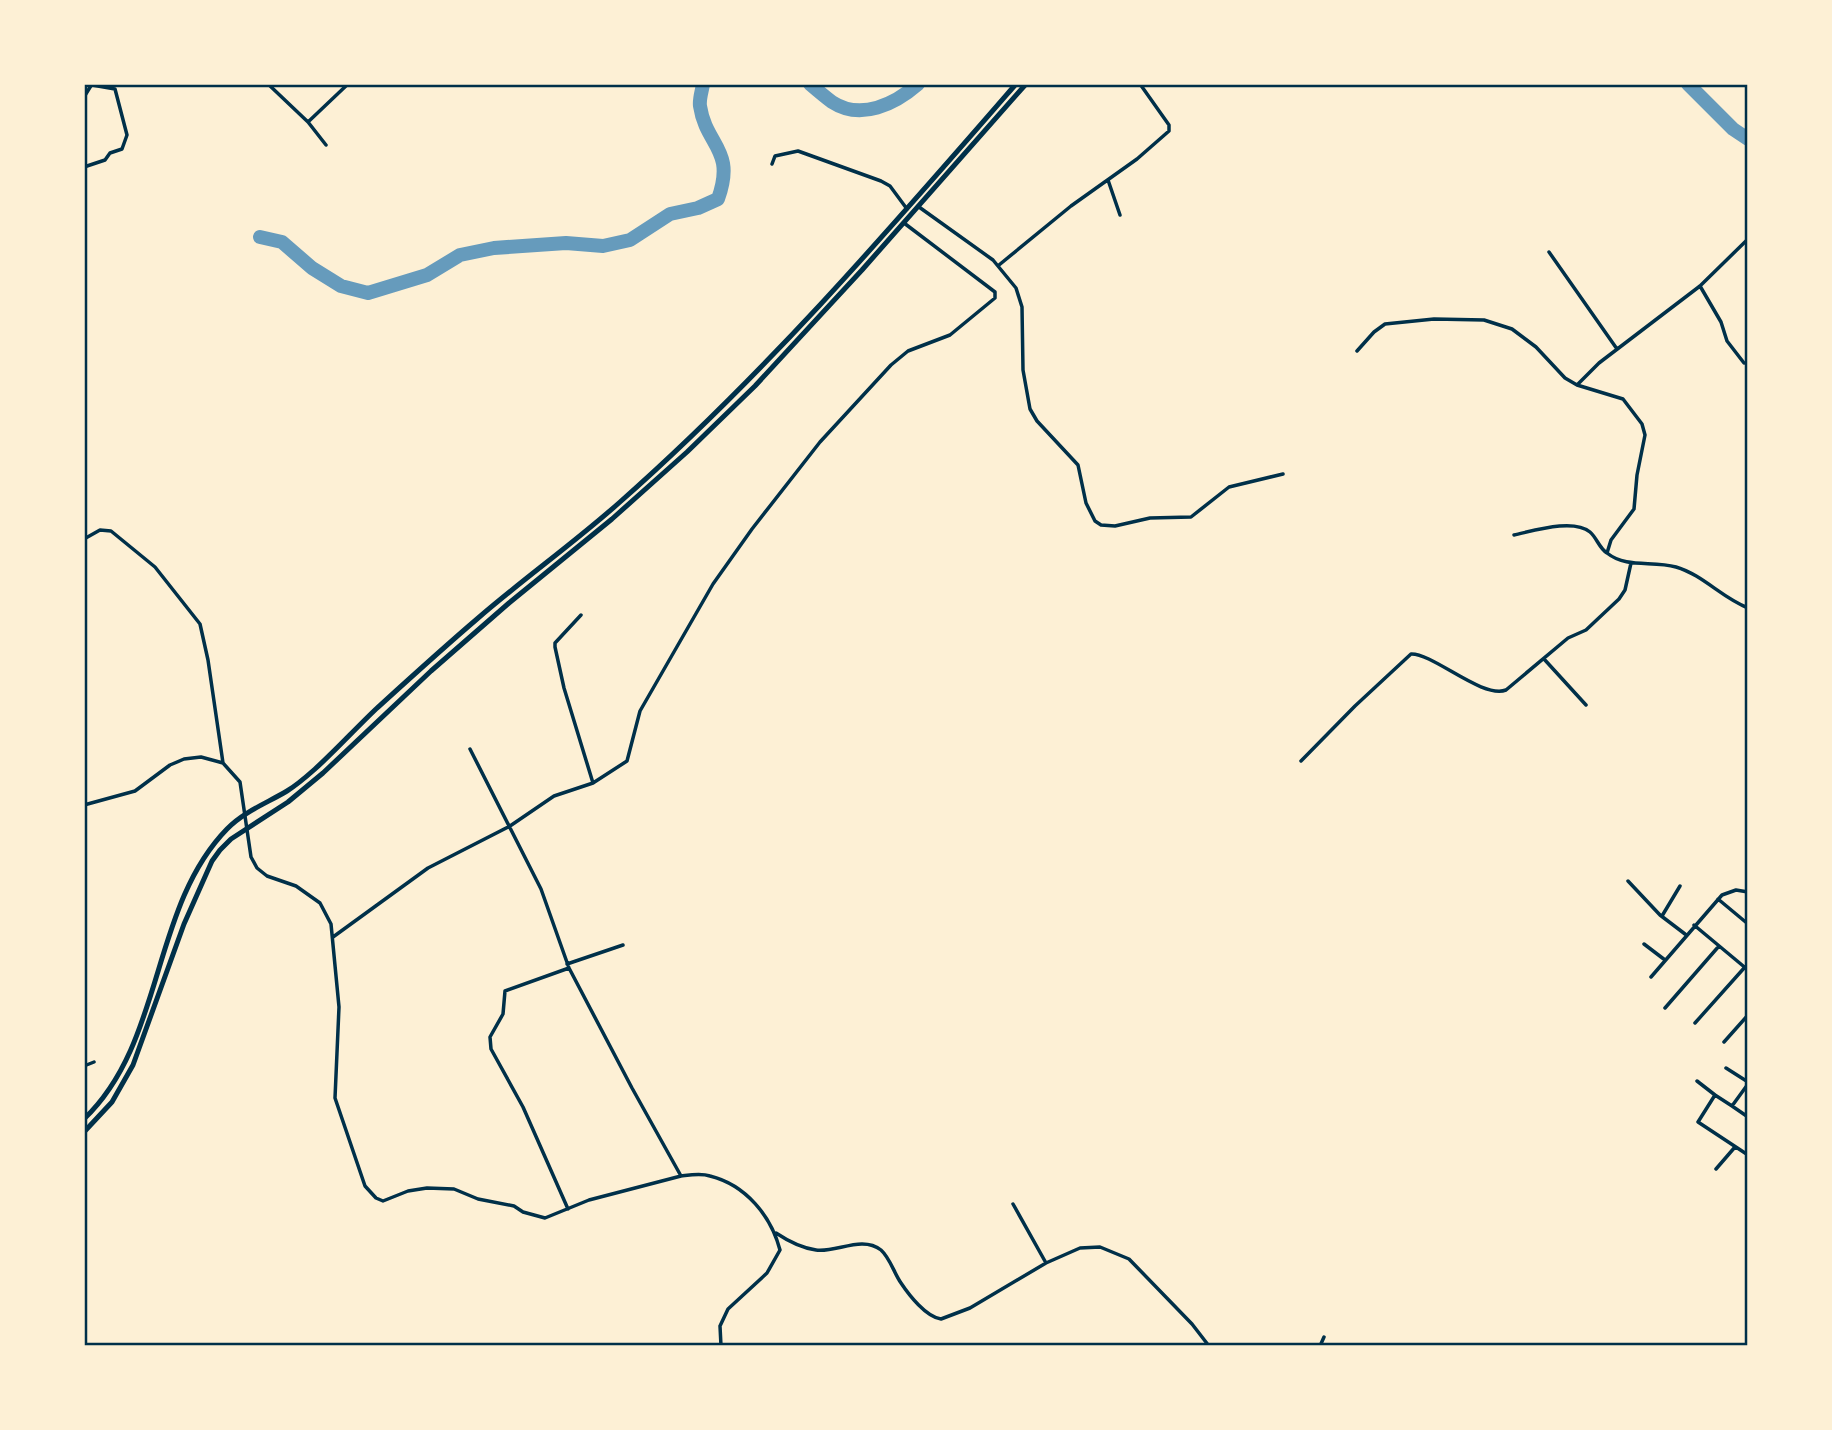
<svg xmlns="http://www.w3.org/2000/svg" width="1832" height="1430" viewBox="0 0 1832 1430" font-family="Merriweather,serif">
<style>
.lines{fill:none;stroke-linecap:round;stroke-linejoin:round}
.river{stroke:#669bbc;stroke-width:14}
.minor{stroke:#003049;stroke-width:3.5}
.secondary{stroke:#003049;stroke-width:5}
.neatline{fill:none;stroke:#003049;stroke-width:2.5}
</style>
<rect width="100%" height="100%" fill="#fdf0d5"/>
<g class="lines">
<path class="river" d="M810 84C817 90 824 96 832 102 861 121 895 104 918 84
M1688 84 1733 129 1748 139
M260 237 282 242 312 268 341 286 368 293 427 275 460 255 494 248 566 243 603 246 630 240 670 214 698 208 718 199C736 149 706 146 700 106 699 99 702 91 703 84"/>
<path class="minor" d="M268 84 308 122 326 145
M84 97 92 84
M308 122 348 84
M772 164 775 156 798 151 881 181 890 186 907 209
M84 167 105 160 110 153 122 149 127 135 115 89 92 85
M1108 180 1120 215
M919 207 993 260 1016 288 1022 307 1023 370 1030 409 1037 421 1078 465 1086 503 1095 521 1101 525 1115 526 1150 518 1191 517 1229 487 1283 474
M1549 252 1617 349
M999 265 1071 206 1137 159 1169 131V125L1140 84
M1700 286 1721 322 1727 341 1744 363
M1357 351 1374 332 1385 324 1434 319 1484 320 1512 329 1536 347 1565 378 1577 385 1623 399 1642 424 1645 435 1637 475 1634 509 1611 540 1607 553C1627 569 1652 560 1676 567 1703 575 1722 598 1748 608
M1577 385 1599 363 1700 286 1748 239
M1514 535C1533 531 1573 518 1590 532 1597 538 1599 548 1607 553
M84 539 100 530 111 531 155 567 200 624 208 660 223 763
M1544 659 1586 705
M470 749 541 889 569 968 632 1088 681 1176
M1301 761 1355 706 1411 654C1433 653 1482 699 1506 690L1568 638 1586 630 1619 599 1625 590 1631 563
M593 783 627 761 640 711 713 584 752 529 820 442 891 365 908 351 950 335 995 298V292L904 223
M84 805 135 791 170 765 184 759 201 757 223 763 240 782 251 857 257 868 267 876 296 886 320 903 331 924 339 1007 335 1098 365 1186 376 1198 383 1201 408 1191 427 1188 454 1189 478 1199 514 1206 523 1212 545 1218 589 1200 681 1176C690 1175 701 1173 710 1176 746 1185 771 1216 780 1250L767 1273 728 1309 720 1326 721 1346
M1628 881 1660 915 1685 934
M1718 899 1748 924
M1662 916 1680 886
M1694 925 1748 970
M333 937 428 868 510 826 554 796 593 783 564 688 555 647V643L581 615
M1644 944 1665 960
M567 964 623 945
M1651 977 1722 895 1736 890 1748 892
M1665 1008 1719 946
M1695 1023 1745 967
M1724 1042 1748 1015
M84 1066 94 1062
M1726 1068 1748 1082
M1697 1081 1715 1095
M1748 1084 1732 1106 1748 1117
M1732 1106 1715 1095 1698 1122 1748 1155
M1716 1169 1735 1147
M1013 1204 1046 1263
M568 1209 523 1107 491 1049 490 1037 503 1014 505 991 569 968
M776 1233C788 1241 802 1248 816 1250 836 1253 862 1235 881 1250 890 1258 894 1273 901 1283 909 1295 926 1317 941 1319L970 1308 1046 1263 1080 1248 1100 1247 1129 1259 1192 1324 1209 1346
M1320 1346 1324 1337"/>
<path class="secondary" d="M84 1119C165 1042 150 908 227 829 243 812 267 803 287 791 297 785 306 777 315 769 336 750 355 729 376 709 409 679 443 648 477 619 523 579 574 543 620 502 764 375 890 229 1016 84
M84 1132 112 1102 133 1065 184 924 212 861 220 850 231 839 288 802 323 773 431 671 509 603 612 519 687 452 755 386 862 270 1026 84"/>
</g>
<rect width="1832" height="1430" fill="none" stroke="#fdf0d5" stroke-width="172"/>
<rect x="86" y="86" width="1660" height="1258" class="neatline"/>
</svg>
